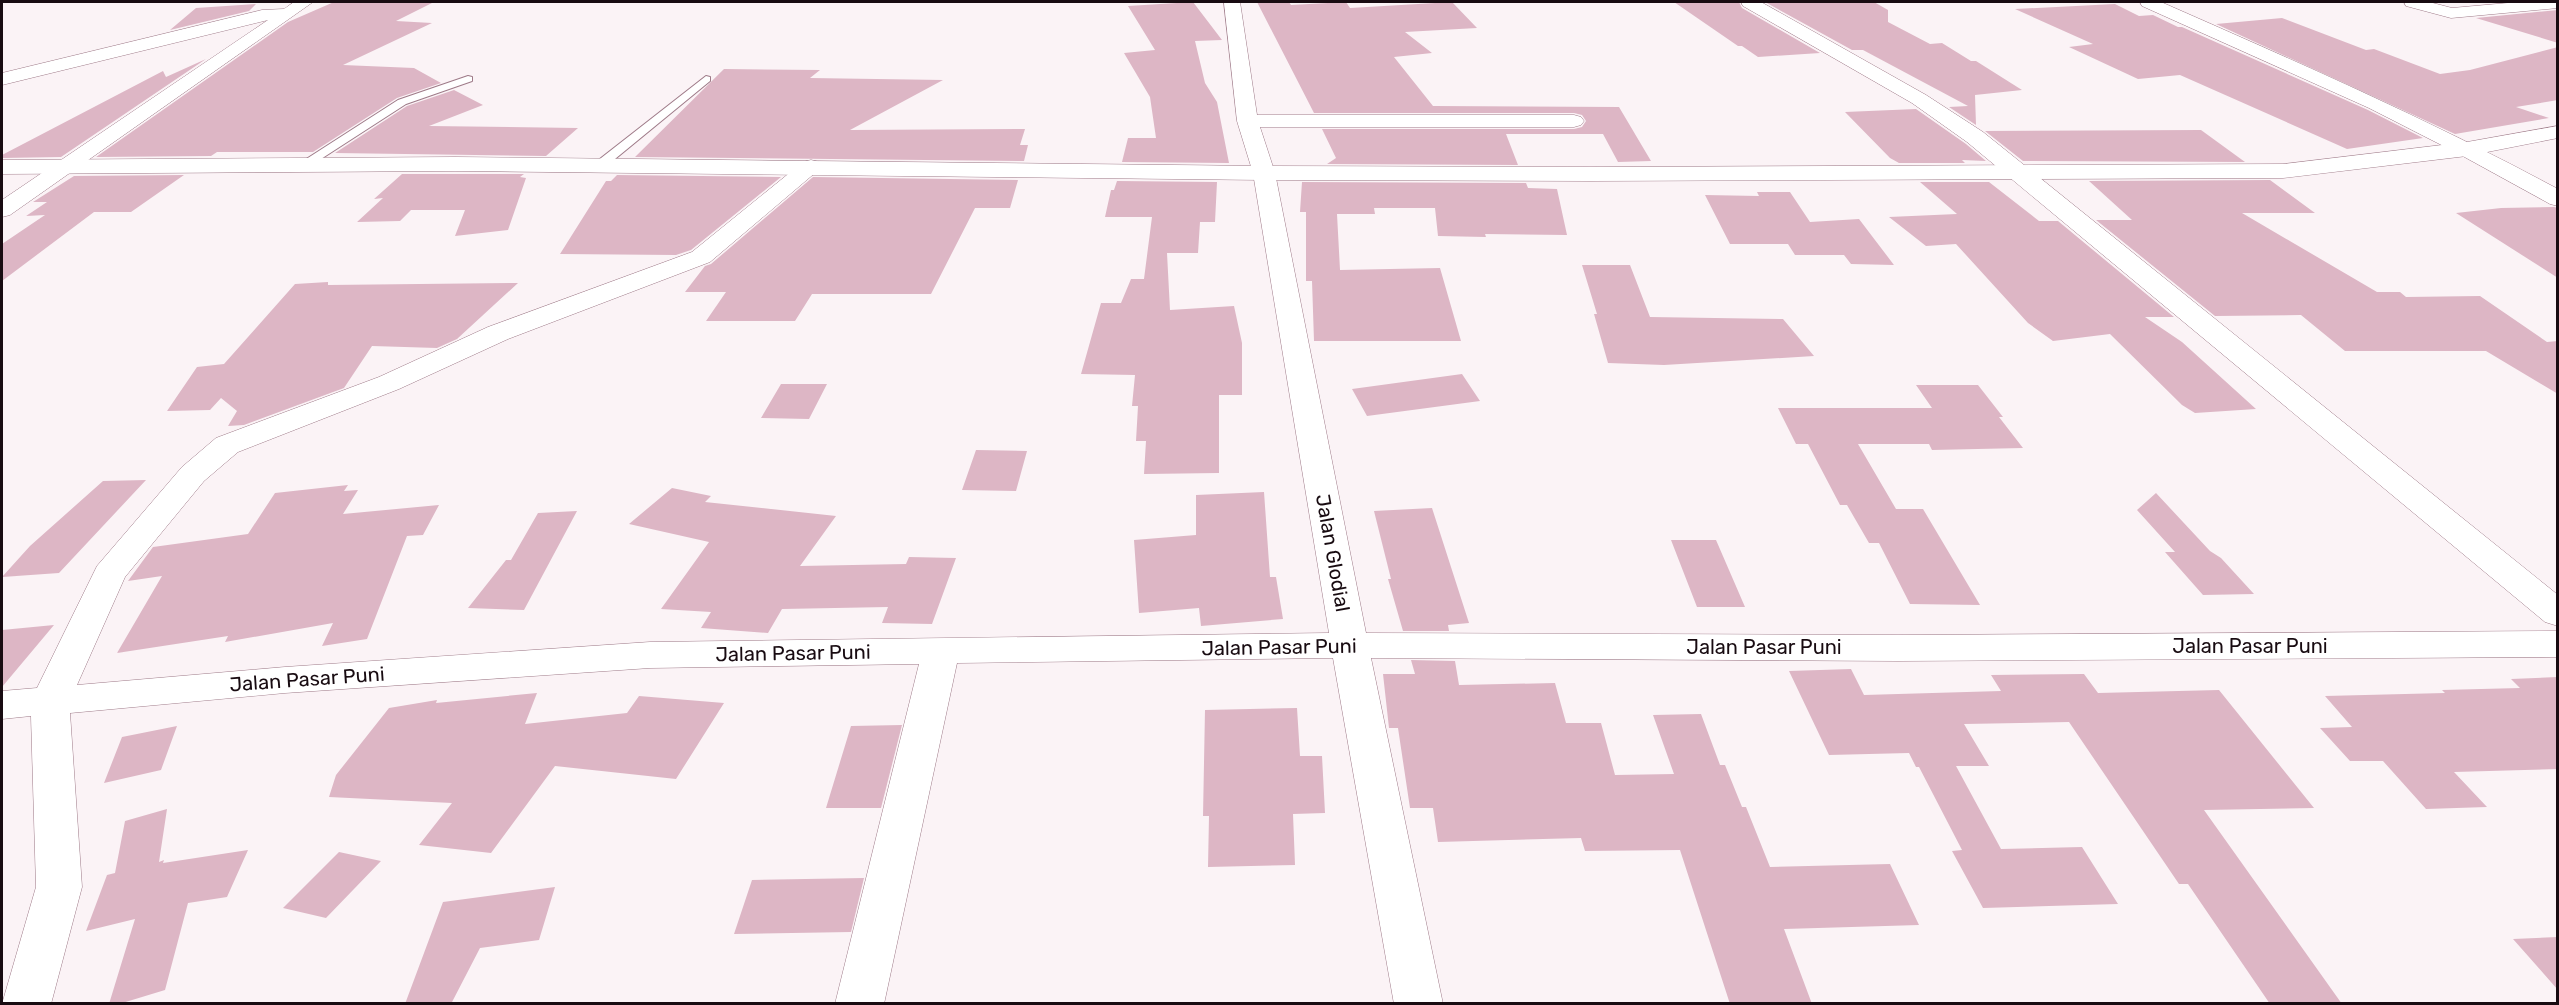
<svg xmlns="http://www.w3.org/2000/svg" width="2559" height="1005" viewBox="0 0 2559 1005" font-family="Rubik,sans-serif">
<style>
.building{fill:#ddb6c5}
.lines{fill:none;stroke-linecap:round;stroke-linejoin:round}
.lane-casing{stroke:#9e7a88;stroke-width:2}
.street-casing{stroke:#9e7a88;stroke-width:1}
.secondary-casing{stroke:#9e7a88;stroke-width:1}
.lane{fill:#fff;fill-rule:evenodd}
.street{fill:#fff;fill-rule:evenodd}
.secondary{fill:#fff;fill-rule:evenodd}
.labels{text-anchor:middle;stroke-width:4.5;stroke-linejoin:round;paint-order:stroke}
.street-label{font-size:20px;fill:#180b11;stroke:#fff}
</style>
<rect width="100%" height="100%" fill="#fbf3f6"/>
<path class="building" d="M334 2H434L396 21 432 23 343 65 414 68 441 83 397 98 313 152H217L211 156 96 157 288 22Z
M1193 2 1222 40 1195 41 1205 83 1217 102 1229 163 1122 162 1128 138H1156L1150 97 1124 53 1155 50 1128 6Z
M1257 2H1289L1291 5 1346 2 1350 8 1452 2 1477 28 1405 32 1432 53 1394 57 1433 106 1619 107 1651 161 1618 162 1603 134H1506L1518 165 1327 164 1336 158 1322 129H1574L1582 127 1586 121 1582 115 1574 113H1314Z
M1674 2H1739L1742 8 1820 53 1758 57 1742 46H1738Z
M1765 2H1874L1888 10V22L1930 44 1942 43 1971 61H1976L2022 90 1975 95 1976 125 1949 107 1968 106 1863 50H1852Z
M256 4 249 11 170 30 196 8Z
M2115 4 2139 16 2153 15 2178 27H2182L2368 110 2423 138 2347 149 2180 75 2138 79 2069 47 2093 44 2015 9Z
M2558 10V43L2476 18Z
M2282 18 2366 50 2374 49 2440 74 2470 70 2558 47V100L2516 107 2549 118 2455 134 2216 24Z
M206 59 61 157 2 158V155L163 71 166 77Z
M724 69 820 70 810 78 943 80 850 130 1025 129 1020 145H1028L1024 161 635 157Z
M454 90 483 105 429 126 578 128 546 156 335 153 407 106Z
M1916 109 1966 144 1986 161 1962 160 1965 163H1899L1890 158 1845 112Z
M2201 130 2245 162 2023 161 1985 131Z
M402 174H524L520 177 526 178 508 230 455 236 465 210H411L400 221 357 222 383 198 374 199Z
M184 175 131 212H94L2 281V244L45 215 26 216 47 202H33L74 176Z
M617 175 781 177 691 250 676 255 560 254 606 181H611Z
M813 177 1018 180 1010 208H975L931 294H812L795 321H706L726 292H685L705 266 711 264Z
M2270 180 2315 213H2242L2377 292H2400L2406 297 2480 296 2547 342 2558 341V394L2486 351H2345L2301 315 2215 316 2096 220H2132L2089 181Z
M1117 181 1217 182 1215 222H1200L1198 253H1167L1170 310 1234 306 1242 343V395H1219V473L1144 474 1146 441H1136L1138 406H1132L1135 375 1081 374 1101 303H1121L1131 279H1144L1152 217H1105L1111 190H1114Z
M1302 182 1526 183 1528 188 1557 189 1567 235 1485 234 1486 237 1438 236 1435 208H1374L1375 214H1337L1340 270 1440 268 1461 341H1314L1312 281H1306V212H1300Z
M1920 182H1989L2039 221H2058L2174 317H2145L2182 342 2256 409 2195 413 2182 405 2110 334 2053 341 2028 323 1956 244 1926 246 1889 217 1957 214Z
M1757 192H1790L1810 222 1859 219 1894 265 1851 264 1844 255H1795L1788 244H1730L1705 195 1759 196Z
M2554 207 2558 208V278L2456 213 2501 208Z
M1582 265H1630L1650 317 1783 319 1814 356 1664 365 1608 363 1594 314H1597Z
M328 282V285L518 283 457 339 437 348 372 346 344 388 244 425 228 426 237 411 221 398 210 410 167 411 197 367 224 364 295 284Z
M1462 374 1480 401 1367 416 1352 389Z
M781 384H827L809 419 761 418Z
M1916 385H1978L2003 417H1999L2023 448 1932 450 1929 444H1858L1896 509H1923L1980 605 1910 604 1879 543H1869L1847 505H1840L1808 444H1796L1778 408H1932Z
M976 450 1027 451 1016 491 962 490Z
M146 480 59 573 2 577 30 546 103 481Z
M348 485 344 491 358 490 343 514 439 505 423 535 407 536 367 639 322 646 333 623 225 642 228 636 117 653 162 576 128 581 153 547 248 534 275 493Z
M672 488 711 496 705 502 836 516 800 566 906 564 909 557 956 558 932 624 882 623 888 607 782 609 768 633 701 628 711 612 661 609 709 542 629 524Z
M1264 492 1270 577H1276L1283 619 1201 626 1199 608 1139 613 1134 540 1196 535V495Z
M2156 493 2210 551 2221 558 2254 594 2203 595 2165 552H2175L2137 510Z
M1432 508 1469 623 1448 625 1449 631H1403L1388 579H1391L1374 511Z
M577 511 524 610 468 608 506 560H511L538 513Z
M1671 540H1716L1745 607H1697Z
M54 625 2 687V630Z
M1411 660 1455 661 1459 685 1555 683 1566 723H1601L1615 775 1674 774 1653 715 1701 714 1720 765H1725L1742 807H1746L1770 867 1890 864 1919 925 1784 929 1812 1004H1730L1680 850 1585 851 1581 838 1438 842 1433 808H1410L1398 728H1389L1383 674H1415Z
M1851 669 1864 695 2001 691 1991 675 2084 674 2098 693 2219 690 2314 808 2204 810 2342 1004H2270L2188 884H2179L2069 722 1964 724 1989 766H1956L2001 849 2082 847 2118 904 1983 908 1952 851 1962 850 1919 767H1916L1909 753 1829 755 1789 671Z
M2558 677V769L2454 772 2487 807 2426 809 2383 761H2350L2320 728 2352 727 2325 696 2445 693 2442 690 2520 688 2511 679Z
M537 693 525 724 627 713 639 696 724 703 676 779 555 766 491 853 419 845 452 803 329 797 336 775 389 708 437 700 436 703Z
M1297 708 1300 756H1322L1325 813 1293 814 1295 865 1208 867 1209 816H1203L1205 710Z
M902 725 881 808H826L851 726Z
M177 726 161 770 104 783 122 737Z
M167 809 159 862 164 860 163 863 248 850 227 897 188 903 165 990 119 1004H109L135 919 86 931 107 875 115 873 125 821Z
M339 852 381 861 326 918 283 908Z
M864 878 851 932 734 934 752 880Z
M555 887 539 940 480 948 451 1004H405L443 902Z
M2558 937V990L2513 939Z"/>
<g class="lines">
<g class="lane-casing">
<path id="lane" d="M468 76 472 77V81L406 104 307 168H299L297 165 398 100Z
M706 76 710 77V81L604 168H596V162Z"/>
</g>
<g class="street-casing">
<path id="street" d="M294 2H313L10 215 2 217V200L268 20 2 85V73L262 10 284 9Z
M1224 2H1240L1257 115H1574L1581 117 1584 121 1581 125 1574 127H1260L1275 173 1366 633 1898 635 2558 631V657L1898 661 1371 658 1443 1004H1394L1333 658 957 663 884 1004H835L919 664 650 668 285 693 70 713 82 887 51 1004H2L36 887 31 716 2 719V691L37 688 97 566 182 467 216 438 379 377 488 327 692 252 803 162 811 160 819 162 822 167 710 262 508 339 399 389 238 452 204 481 125 577 77 685 285 667 650 642 1329 633 1253 173 1237 121Z
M1741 2H1761L1926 95 1983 132 2558 595V626L2545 622 1967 142 1912 103 1743 6Z
M2140 2H2161C2295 61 2428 119 2558 189V206L2550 204 2459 154 2369 108 2142 6Z
M2404 2H2429L2452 8 2519 2H2558V8L2451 18 2406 6Z"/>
</g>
<g class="secondary-casing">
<path id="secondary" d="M2558 126V138L2467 156 2283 178 1590 181 1264 180 455 171 2 174V160L455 157 1264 166 1590 167 2283 164 2467 142Z"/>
</g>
<use href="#lane" class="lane"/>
<use href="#street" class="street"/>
<use href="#secondary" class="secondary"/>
</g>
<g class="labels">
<g class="street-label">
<text transform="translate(1333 553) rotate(80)" y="7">Jalan Glodial</text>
<text x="2250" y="653">Jalan Pasar Puni</text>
<text transform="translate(1279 647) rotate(-1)" y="7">Jalan Pasar Puni</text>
<text x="1764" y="654">Jalan Pasar Puni</text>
<text transform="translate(793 653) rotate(-1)" y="7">Jalan Pasar Puni</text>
<text transform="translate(307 679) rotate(-4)" y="7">Jalan Pasar Puni</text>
</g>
</g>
<rect width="2559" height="1005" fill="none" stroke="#180b11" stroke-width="6"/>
</svg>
